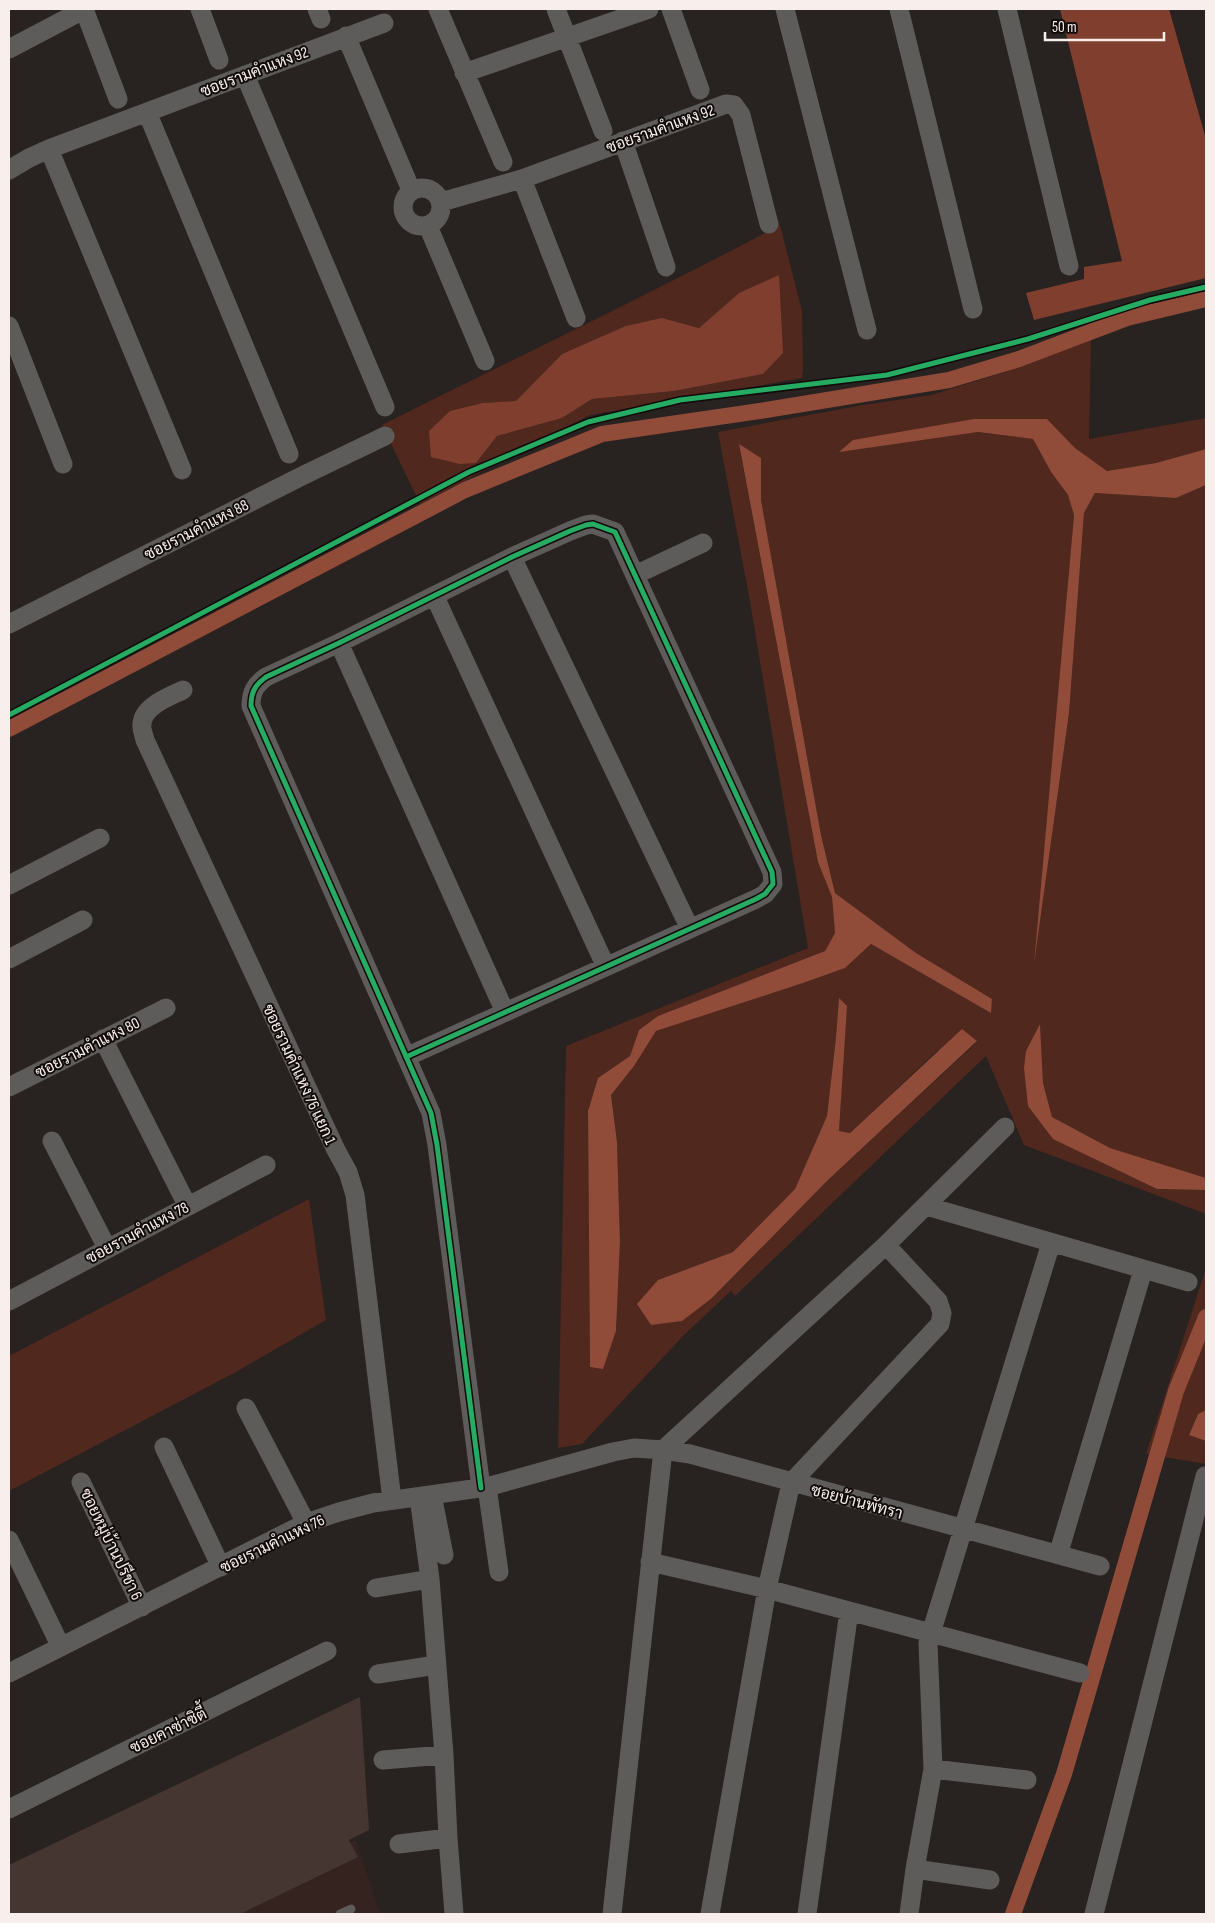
<svg xmlns="http://www.w3.org/2000/svg" width="1215" height="1923" viewBox="0 0 1215 1923" font-family="'Sofia Sans Condensed',Sarabun,sans-serif">
<style>
.built{fill:#34231e}
.green{fill:#50281d;fill-rule:evenodd}
.forest{fill:#803f2e}
.water{fill:#914b39}
.lines{fill:none;stroke-linecap:round;stroke-linejoin:round}
.canal{stroke:#914b39;stroke-width:16}
.building{fill:#463632}
.service{stroke:#5e5c5b;stroke-width:9}
.minor{stroke:#5e5c5b;stroke-width:19}
.cycleway-casing{stroke:#110b0a;stroke-width:8}
.cycleway{stroke:#26ab63;stroke-width:5}
.labels{text-anchor:middle;stroke-width:4;stroke-linejoin:round;paint-order:stroke}
.street-label{font-size:16px;fill:#f8efed;stroke:#110b0a}
</style>
<rect width="100%" height="100%" fill="#282220"/>
<path class="built" d="M356 1840 380 1914H203Z"/>
<path class="green" d="M780 225 802 311 803 370 802 378 590 415 420 504 382 425C515 358 649 295 780 225ZM779 276 763 374 674 391 592 399 562 418 497 436 476 463 483 403 516 401 562 354 662 318 699 328 739 293Z
M1091 339 1089 439 1206 418V449L1156 463 1107 471 1075 448 1047 419 839 451 978 432 1033 439 1051 472 1068 495 1074 515 1036 949 1069 713 1084 513 1095 493 1176 498 1206 485V1178L1110 1148 1052 1117 1043 1083 1040 1025 1026 1051 1028 1106 1157 1189 1206 1190V1214L1024 1145 986 1056 735 1296 731 1291 685 1334 582 1444 558 1448 566 1046 808 948 749 596 718 432 863 405 931 395 1002 373ZM739 445 761 458V500L821 835 835 893 916 953 992 999 990 1012 871 944 845 968 803 983 656 1031 634 1066 611 1095 617 1142 620 1242 616 1331 603 1368 590 1367 588 1111 598 1078 630 1056 639 1030 658 1016 825 951 835 933 832 897 818 862ZM839 999 841 1098 839 1131 850 1133 937 1051 977 1042 828 1180 712 1298 658 1280 733 1252 795 1189 827 1116 836 1037Z
M309 1199 326 1320 234 1373 9 1491V1356Z
M1206 1268V1410L1198 1414 1189 1434 1206 1441V1464L1146 1454Z"/>
<path class="forest" d="M1060 9H1169L1206 139V278L1034 320 1026 293 1084 279V267L1122 261Z
M779 275 783 353 763 374 674 391 592 399 562 418 497 436 476 463 460 464 431 457 429 431 450 411 483 403 516 401 562 354 626 326 662 318 699 328 739 293Z"/>
<path class="water" d="M974 419H1047L1075 448 1107 471 1156 463 1206 449V485L1176 498 1095 493 1084 513 1069 713 1034 964 1074 515 1068 495 1051 472 1033 439 978 432 839 452 853 440Z
M739 444 761 458V500L821 835 835 893 916 953 992 999 991 1013 871 944 845 968 803 983 656 1031 634 1066 611 1095 617 1142 620 1242 616 1331 603 1369 590 1367 588 1111 598 1078 630 1056 639 1030 658 1016 825 951 835 933 832 897 818 862Z
M839 998 847 1006 839 1131 850 1133 962 1029 977 1041 828 1180 712 1298 682 1321 651 1325 637 1304 658 1280 733 1252 795 1189 827 1116 836 1037Z
M1040 1024 1043 1083 1052 1117 1110 1148 1206 1178V1190L1157 1189 1053 1139 1028 1106 1024 1068 1026 1051Z
M1206 1410V1441L1189 1435 1198 1414Z"/>
<g class="lines">
<path class="canal" d="M9 729 465 490 602 434 766 410 949 380 1019 359 1127 318 1206 299
M1013 1914 1064 1774 1176 1391 1206 1317"/>
</g>
<path class="building" d="M360 1697 369 1830 349 1840 358 1857 240 1914H9V1865Z"/>
<g class="lines">
<path class="service" d="M340 1914 351 1909"/>
<path class="minor" d="M84 9 118 99
M200 9 219 60
M317 9 321 19
M438 9 503 162
M556 9 603 131
M671 9 700 90
M785 9 867 330
M899 9 973 309
M1007 9 1069 266
M346 36 411 190
M9 49 85 9
M464 73 649 9
M245 75 385 407
M147 112 289 454
M623 141 666 267
M49 149 182 470
M9 170 29 158 49 149 384 23
M522 179 576 318
M403 207a19 19 0 1 1 38 0a19 19 0 1 1-38 0Z
M441 202 522 179 726 104 734 105 741 115 769 224
M428 226 485 361
M9 326 63 464
M512 557 690 929
M635 575 703 543
M435 597 606 967
M9 624 304 475 385 436
M339 643 505 1012
M183 690C169 697 143 706 142 724 141 729 144 735 145 740L336 1150 348 1172 355 1195 392 1500
M9 885 100 838
M9 959 83 920
M103 1039 187 1205
M406 1057 756 899 765 894 773 884 772 872 615 532 593 524 586 525 570 531 512 557 339 643 266 677C255 685 251 692 251 706L431 1113 437 1145 481 1488
M9 1087 166 1008
M52 1141 107 1248
M926 1206 1188 1282
M9 1301 266 1165
M246 1408 306 1523
M164 1447 221 1567
M81 1482 142 1607
M487 1487 499 1572
M432 1495 444 1555
M419 1497 430 1579 444 1755 448 1838 454 1914
M9 1540 61 1647
M1058 1555 1143 1270
M650 1562 767 1589 1080 1673
M376 1588 430 1579
M9 1673 306 1523 339 1512 373 1503 487 1487 613 1452 634 1448 663 1450 690 1454 1100 1566
M378 1674 436 1665
M383 1760 444 1755
M933 1769 1027 1780
M9 1809 327 1651
M399 1844 448 1838
M915 1869 990 1880
M612 1914 663 1450 886 1245 1005 1127
M710 1914 767 1589 791 1483 940 1324 942 1313 938 1301 886 1245
M807 1914 849 1611
M909 1914 915 1869 933 1769 928 1643 1051 1243
M1094 1914 1205 1476"/>
<g class="cycleway-casing">
<path id="cycleway" d="M9 715 469 472 588 422 680 400 887 375 1028 339 1150 300 1206 287
M406 1057 756 899 765 894 773 884 772 872 615 532 593 524 586 525 570 531 512 557 339 643 266 677C255 685 251 692 251 706L431 1113 437 1145 481 1488"/>
</g>
<use href="#cycleway" class="cycleway"/>
</g>
<g class="labels">
<g class="street-label">
<text transform="translate(254 71) rotate(-21)" y="6">ซอยรามคําแหง 92</text>
<text transform="translate(660 128) rotate(-20)" y="6">ซอยรามคําแหง 92</text>
<text transform="translate(196 529) rotate(-27)" y="6">ซอยรามคำแหง 88</text>
<text transform="translate(87 1047) rotate(-27)" y="6">ซอยรามคำแหง 80</text>
<text transform="translate(300 1074) rotate(65)" y="6">ซอยรามคำแหง 76 แยก 1</text>
<text transform="translate(137 1232) rotate(-28)" y="6">ซอยรามคำแหง 78</text>
<text transform="translate(857 1501) rotate(15)" y="6">ซอยบ้านพัทรา</text>
<text transform="translate(272 1543) rotate(-26)" y="6">ซอยรามคำแหง 76</text>
<text transform="translate(112 1544) rotate(64)" y="6">ซอยหมู่บ้านปรีชา 6</text>
<text transform="translate(168 1730) rotate(-26)" y="6">ซอยคาซ่าซิตี้</text>
</g>
</g>
<rect width="1215" height="1923" fill="none" stroke="#f8efed" stroke-width="20"/>
<path d="M1045 32v8h119v-8" fill="none" stroke="#f8efed" stroke-width="2.5"/>
<text x="1052" y="32" font-size="15" fill="#f8efed" stroke="#110b0a" stroke-width="4" paint-order="stroke">50 m</text>
</svg>
